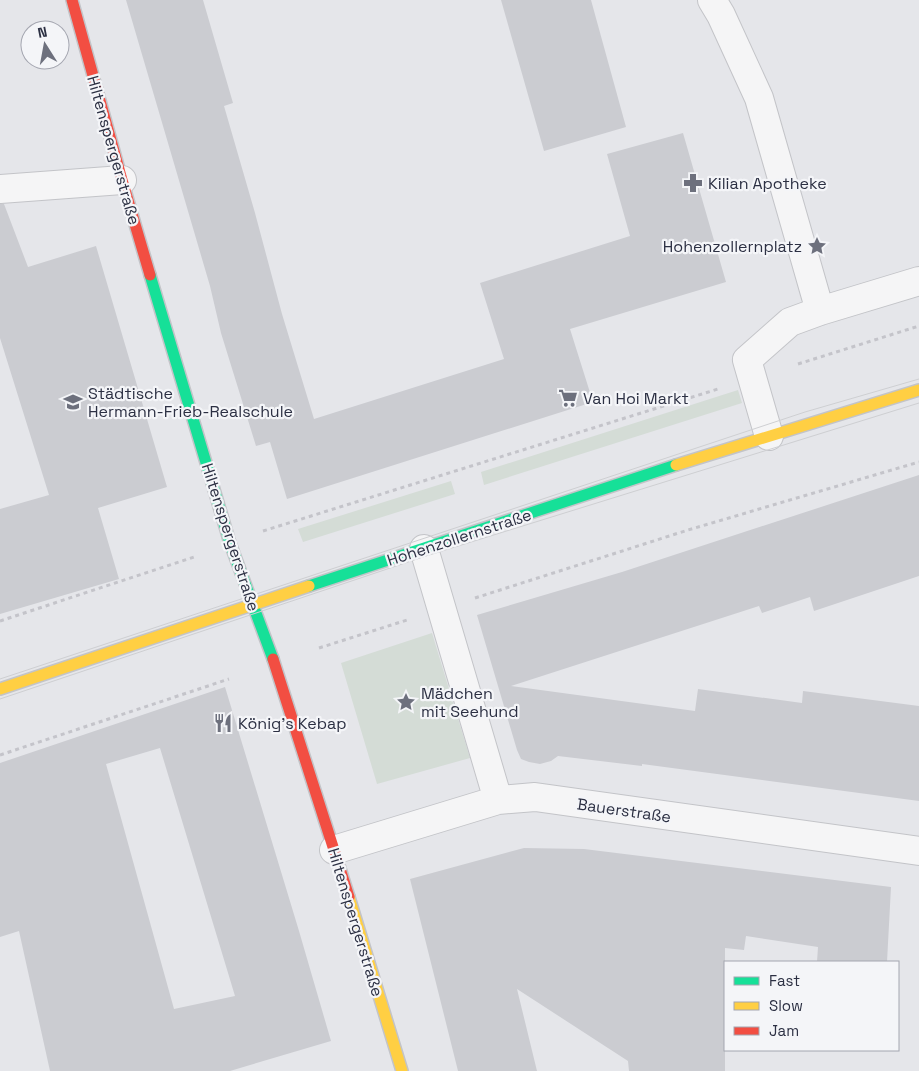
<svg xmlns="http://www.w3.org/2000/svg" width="919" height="1071" viewBox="0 0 919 1071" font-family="'Space Grotesk',sans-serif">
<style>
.green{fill:#d4dcd6}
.building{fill:#cbccd1;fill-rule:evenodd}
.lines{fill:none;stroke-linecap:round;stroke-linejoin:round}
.street-casing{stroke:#c3c4c8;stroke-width:30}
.fast-casing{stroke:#c3c4c8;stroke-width:14}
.slow-casing{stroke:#c3c4c8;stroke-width:14}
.jam-casing{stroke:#c3c4c8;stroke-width:14}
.path{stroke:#c4c4ca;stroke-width:3;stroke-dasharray:4 4;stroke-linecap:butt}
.street{stroke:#f5f5f6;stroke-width:28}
.fast{stroke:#16e098;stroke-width:11}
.slow{stroke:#ffcf43;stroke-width:11}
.jam{stroke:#f24e42;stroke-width:11}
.tram{stroke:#cecfd2;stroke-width:1}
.labels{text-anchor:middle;stroke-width:4.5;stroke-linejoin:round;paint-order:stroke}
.street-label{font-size:16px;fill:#2c3043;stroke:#f4f5f8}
.poi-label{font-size:16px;fill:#2c3043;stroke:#f4f5f8;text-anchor:start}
</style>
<rect width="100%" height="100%" fill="#e5e6ea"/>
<path class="green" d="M738 390 742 403 484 485 481 472Z
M451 481 455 494 303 542 298 529Z
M432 633 470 758 377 784 341 663Z"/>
<path class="building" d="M126 0H203L233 103 224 106 255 213 282 314 314 419 504 359 480 283 630 236 607 154 683 133 726 282 570 329 593 402 287 499 270 442 256 446 221 333 210 286Z
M501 0H591L626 127 544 151Z
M0 204H4L28 267 96 246 167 487 98 508 119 579 0 614V509L49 495 0 338Z
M919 475V576L814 611 810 597 762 613 759 606 511 686 695 711 698 689 802 703 803 691 919 706V801L642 764V766L558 756 551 761 540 764 529 762 521 759 517 750 477 615 622 572Z
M225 687 299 931 331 1041 230 1071H50L19 931 0 937V763ZM160 748 235 996 174 1009 106 764Z
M524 848 584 849 891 887 887 962H817L818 947 746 936 744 950 725 948V1071H629L628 1061 517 989 537 1071H458L410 879Z"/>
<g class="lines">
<g class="street-casing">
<path id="street" d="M712 0 721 15 759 98 820 311
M0 189 122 180
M769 436 747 360 790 322 820 311 919 281
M424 549 498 800
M334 850 498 800 535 797 919 851"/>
</g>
<g class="fast-casing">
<path id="fast" d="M150 275 230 543 273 659
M309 586 676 465"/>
</g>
<g class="slow-casing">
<path id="slow" d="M676 465 919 390
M0 689 309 586
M349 897 402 1071"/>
</g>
<g class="jam-casing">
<path id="jam" d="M72 0 122 180 150 275
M273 659 349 897"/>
</g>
<path class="path" d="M798 364 919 326
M263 531 718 389
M475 598 688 530 919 462
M0 621 197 556
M319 648 407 620
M0 755 229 679"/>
<use href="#street" class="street"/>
<use href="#fast" class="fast"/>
<use href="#slow" class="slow"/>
<use href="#jam" class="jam"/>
<path class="tram" d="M0 679 805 412 919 379
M0 699 426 556 919 403"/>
</g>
<defs>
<g id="pharmacy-bare" transform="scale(1.5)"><path d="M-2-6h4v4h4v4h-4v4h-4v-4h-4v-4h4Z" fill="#6d707d" stroke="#f4f5f8" stroke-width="2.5" paint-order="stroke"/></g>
<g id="sight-bare" transform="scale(1.5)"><path d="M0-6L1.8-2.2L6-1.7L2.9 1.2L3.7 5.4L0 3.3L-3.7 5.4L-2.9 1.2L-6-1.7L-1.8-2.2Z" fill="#6d707d" stroke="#f4f5f8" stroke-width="2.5" paint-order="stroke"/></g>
<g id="supermarket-bare" transform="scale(1.5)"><path d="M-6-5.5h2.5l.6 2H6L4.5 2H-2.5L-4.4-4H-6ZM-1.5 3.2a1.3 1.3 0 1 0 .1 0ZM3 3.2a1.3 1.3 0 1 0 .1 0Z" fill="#6d707d" stroke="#f4f5f8" stroke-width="2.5" paint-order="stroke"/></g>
<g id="school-bare" transform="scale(1.5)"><path d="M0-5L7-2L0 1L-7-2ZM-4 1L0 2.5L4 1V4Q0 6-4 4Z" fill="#6d707d" stroke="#f4f5f8" stroke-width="2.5" paint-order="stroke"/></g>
<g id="restaurant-bare" transform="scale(1.5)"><path d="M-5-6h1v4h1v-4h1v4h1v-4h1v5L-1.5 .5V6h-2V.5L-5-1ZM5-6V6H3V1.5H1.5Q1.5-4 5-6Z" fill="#6d707d" stroke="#f4f5f8" stroke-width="2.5" paint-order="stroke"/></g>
</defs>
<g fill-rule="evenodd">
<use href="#pharmacy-bare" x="693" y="183"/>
<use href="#sight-bare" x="817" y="246"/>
<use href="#supermarket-bare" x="568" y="398"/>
<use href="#school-bare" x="73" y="402"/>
<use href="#sight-bare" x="406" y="702"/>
<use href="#restaurant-bare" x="223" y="723"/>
</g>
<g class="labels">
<g class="street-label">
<text transform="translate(114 150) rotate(74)" y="6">Hiltenspergerstraße</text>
<text transform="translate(231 537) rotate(72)" y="6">Hiltenspergerstraße</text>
<text transform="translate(459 537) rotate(-18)" y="6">Hohenzollernstraße</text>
<text transform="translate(624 810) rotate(8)" y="6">Bauerstraße</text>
<text transform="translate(356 922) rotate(73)" y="6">Hiltenspergerstraße</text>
</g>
<g class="poi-label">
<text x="708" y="189">Kilian Apotheke</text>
<text x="802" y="252" text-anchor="end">Hohenzollernplatz</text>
<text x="88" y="399">Städtische<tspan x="88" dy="18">Hermann-Frieb-Realschule</tspan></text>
<text x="583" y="404">Van Hoi Markt</text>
<text x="421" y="699">Mädchen<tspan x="421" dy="18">mit Seehund</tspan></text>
<text x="238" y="729">König’s Kebap</text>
</g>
</g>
<rect x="724" y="961" width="175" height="90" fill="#f4f5f8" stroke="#a4a6b0"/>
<rect x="734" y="977" width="25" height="8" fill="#16e098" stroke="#a4a6b0"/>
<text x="769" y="986" font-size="15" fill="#2c3043">Fast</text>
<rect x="734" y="1002" width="25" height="8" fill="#ffcf43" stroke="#a4a6b0"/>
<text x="769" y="1011" font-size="15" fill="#2c3043">Slow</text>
<rect x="734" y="1027" width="25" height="8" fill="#f24e42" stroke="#a4a6b0"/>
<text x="769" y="1036" font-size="15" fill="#2c3043">Jam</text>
<g transform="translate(45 45) rotate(349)"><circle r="24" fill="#f4f5f8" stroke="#a4a6b0"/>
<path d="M0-4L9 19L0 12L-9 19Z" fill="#6d707d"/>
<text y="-8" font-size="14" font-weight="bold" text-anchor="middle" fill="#2c3043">N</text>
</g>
</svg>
